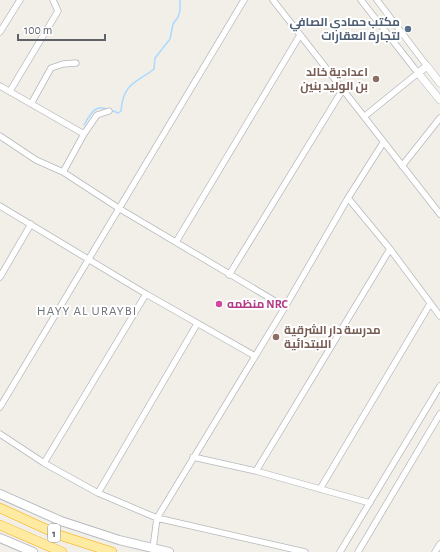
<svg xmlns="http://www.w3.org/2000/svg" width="440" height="552" viewBox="0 0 440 552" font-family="'Alegreya Sans',Cairo,sans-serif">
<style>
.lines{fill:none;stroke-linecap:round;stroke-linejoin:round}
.stream{stroke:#aadaff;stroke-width:1.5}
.minor-casing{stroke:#b5b8bc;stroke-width:7}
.tertiary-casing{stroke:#b5b8bc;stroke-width:8}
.secondary-casing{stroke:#b6babf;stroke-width:10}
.trunk-casing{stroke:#f9ab00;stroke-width:10}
.minor{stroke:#fff;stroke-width:5.5}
.tertiary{stroke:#fff;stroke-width:7}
.secondary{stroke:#fff;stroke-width:8}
.trunk{stroke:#feeaa1;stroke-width:9}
.service-dot{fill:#5c6f8a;stroke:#fff;stroke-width:1.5}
.education-dot{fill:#8d6e63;stroke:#fff;stroke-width:1.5}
.hotel-dot{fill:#d1479c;stroke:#fff;stroke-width:1.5}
.labels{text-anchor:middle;stroke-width:4;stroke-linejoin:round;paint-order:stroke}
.shield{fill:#fff;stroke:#8f9295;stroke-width:1}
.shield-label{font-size:11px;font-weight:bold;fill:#5f6368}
.service-label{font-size:12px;font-weight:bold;fill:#4e5e75;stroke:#fff;text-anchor:end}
.education-label{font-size:12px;font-weight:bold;fill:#785e54;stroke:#fff;text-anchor:end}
.hotel-label{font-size:12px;font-weight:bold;fill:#b23c85;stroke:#fff;text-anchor:start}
.neighbourhood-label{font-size:13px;letter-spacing:1px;fill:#70757a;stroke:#fff}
</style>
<rect width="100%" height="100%" fill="#f1efe8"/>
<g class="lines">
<path class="stream" d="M84 125C94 106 98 104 118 113L121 111C123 83 136 83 154 69L155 58 170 39 173 24 178 17 180 11V0"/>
<g class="minor-casing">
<path id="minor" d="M273 0 440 214
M361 0 418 73 365 116
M377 0 427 66
M0 32 20 0
M0 86 84 134
M10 91 58 11 53 0
M31 104 51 68 63 64 76 63
M0 136 36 160 63 172 120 209 285 307
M402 166 440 118
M63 172 84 134 97 115 109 111
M348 198 390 249 440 316
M0 206 146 294 255 356
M176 242 300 35
M229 275 343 89
M0 277 31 224
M0 407 244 0
M0 434 44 463 98 493 157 518 305 552
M193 457 256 471 370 503
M44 463 146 294
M256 471 390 249
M320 489 430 304
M98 493 197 324
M153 548 157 518 285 307 348 198 383 143
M340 552 440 386
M358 552 440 414
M435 552 440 544"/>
</g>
<g class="tertiary-casing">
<path id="tertiary" d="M440 83 427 66 418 73 440 100"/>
</g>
<g class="secondary-casing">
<path id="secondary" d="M0 494 61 521 119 540 169 552
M0 538 33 552"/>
</g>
<g class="trunk-casing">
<path id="trunk" d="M0 508 59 535 112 552
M0 525 62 552"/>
</g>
<use href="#minor" class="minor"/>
<use href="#tertiary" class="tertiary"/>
<use href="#secondary" class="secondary"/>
<use href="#trunk" class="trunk"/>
</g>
<circle class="service-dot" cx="408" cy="29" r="4"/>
<g class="education-dot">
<circle cx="376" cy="79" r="4"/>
<circle cx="276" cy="337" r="4"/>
</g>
<circle class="hotel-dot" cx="219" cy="304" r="4"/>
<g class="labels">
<rect class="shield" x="48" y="524" width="12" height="18" rx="3"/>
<g class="shield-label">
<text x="54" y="537">1</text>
</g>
<g class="service-label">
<text x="400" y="26">مكتب حمادي الصافي<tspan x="400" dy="14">لتجارة العقارات</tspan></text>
</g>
<g class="education-label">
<text x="368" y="76">اعدادية خالد<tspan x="368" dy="14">بن الوليد بنين</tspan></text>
<text x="284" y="334" text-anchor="start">مدرسة دار الشرقية<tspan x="284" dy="14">اللبتدائية</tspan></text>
</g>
<g class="hotel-label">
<text x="227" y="308">منظمه NRC</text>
</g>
<g class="neighbourhood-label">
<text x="87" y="315">HAYY AL URAYBI</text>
</g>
</g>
<path d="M18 34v6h87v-6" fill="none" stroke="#5f6368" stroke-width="2"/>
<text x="24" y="34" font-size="12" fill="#5f6368" stroke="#ffffff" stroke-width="3" paint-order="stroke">100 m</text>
</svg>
